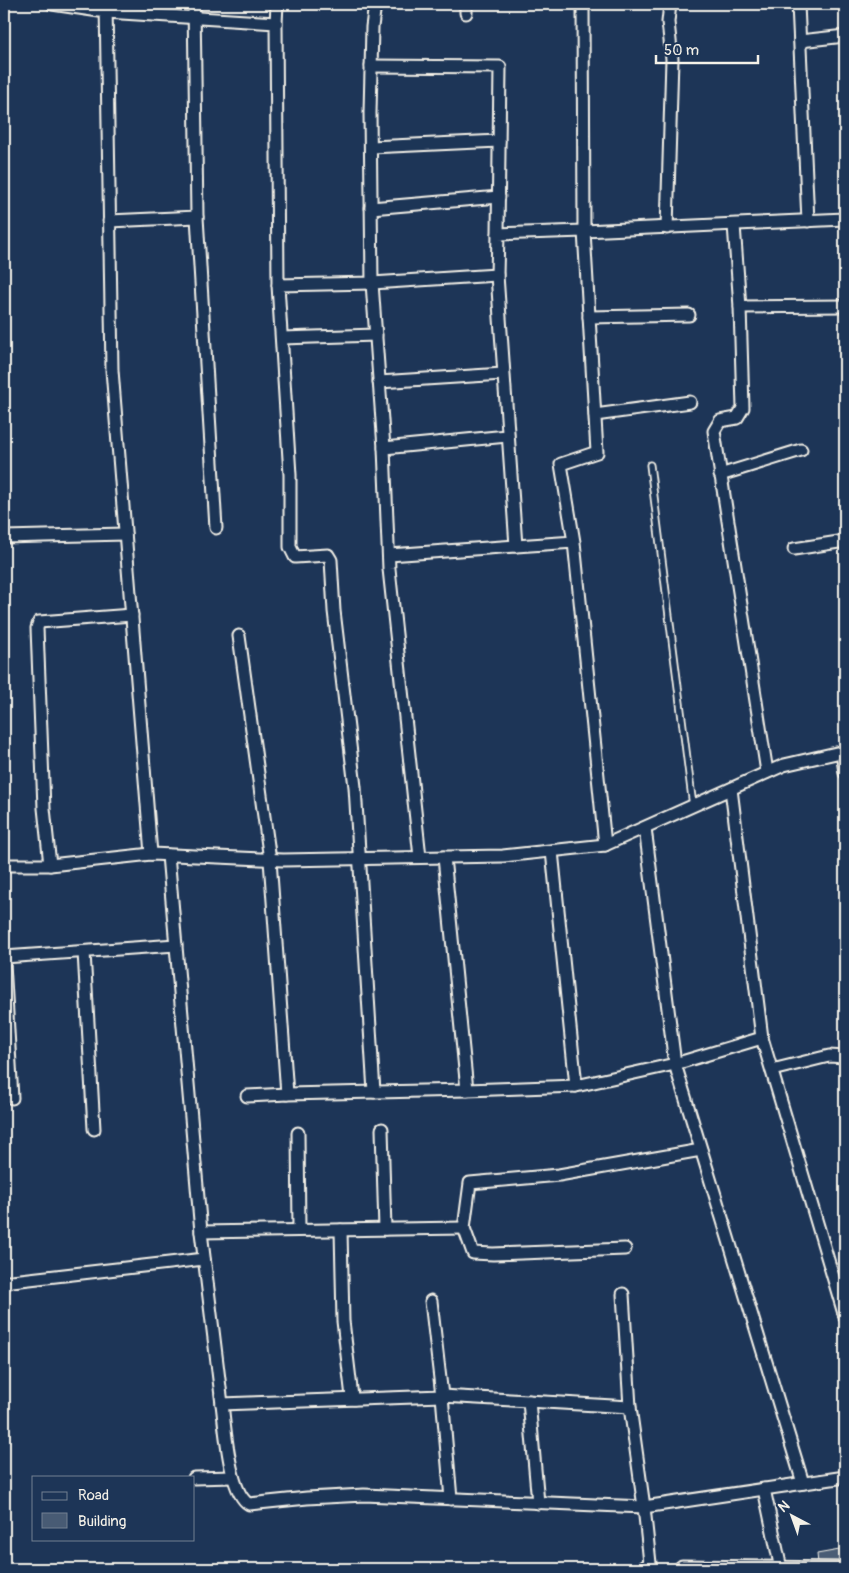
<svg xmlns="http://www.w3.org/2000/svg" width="849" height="1573" viewBox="0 0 849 1573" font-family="Pangolin,sans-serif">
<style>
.building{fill:#485b74;stroke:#f4f1e8}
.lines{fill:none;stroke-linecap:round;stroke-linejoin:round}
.service-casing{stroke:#f4f1e8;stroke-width:9}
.minor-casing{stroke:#f4f1e8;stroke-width:15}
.service{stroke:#1d3557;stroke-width:5.5}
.minor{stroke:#1d3557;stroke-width:11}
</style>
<rect width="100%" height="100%" fill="#1d3557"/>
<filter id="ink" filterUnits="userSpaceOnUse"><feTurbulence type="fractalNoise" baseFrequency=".02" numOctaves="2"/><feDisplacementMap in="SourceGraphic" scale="10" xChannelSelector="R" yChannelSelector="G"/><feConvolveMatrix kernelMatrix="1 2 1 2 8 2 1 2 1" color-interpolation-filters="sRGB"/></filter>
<g filter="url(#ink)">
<polygon class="building" points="845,1549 845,1563 818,1563 817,1554"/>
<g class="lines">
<defs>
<polyline id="service" points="650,465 693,806"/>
<g id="minor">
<polyline points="52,4 106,12 276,23 278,285"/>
<polyline points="106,4 112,370 151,854"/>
<polyline points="375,4 372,27 370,113 372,283 384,448 389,569 420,857"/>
<polyline points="583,4 584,231 845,219"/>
<polyline points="798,4 808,221"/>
<polyline points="466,13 466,4"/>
<polyline points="276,23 277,4"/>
<polyline points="800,41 845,36"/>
<polyline points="371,66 500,67 498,234"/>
<polyline points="371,147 499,141"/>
<polyline points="371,208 499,197"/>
<polyline points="197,217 216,528"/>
<polyline points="109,221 197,217 194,4"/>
<polyline points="734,225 740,307 743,408 737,418 720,421 714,431 767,772"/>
<polyline points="667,228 672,59 668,22 670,4"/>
<polyline points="740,307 845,306"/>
<polyline points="589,317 689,315"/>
<polyline points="282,338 376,335"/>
<polyline points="379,382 503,374"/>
<polyline points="595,415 690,402"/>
<polyline points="384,448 507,436"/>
<polyline points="720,475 801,450"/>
<polyline points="4,537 125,534"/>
<polyline points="574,542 516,546 497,275 498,234 584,231 597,452 561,464 574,542 605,845"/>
<polyline points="794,549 845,541"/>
<polyline points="389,555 516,546"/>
<polyline points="239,636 270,860 287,1094 467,1090 444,857"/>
<polyline points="842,752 845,773"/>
<polyline points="731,789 762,1038 845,1317"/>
<polyline points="168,855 201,1232 464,1228"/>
<polyline points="4,865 50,865 151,854 283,860 503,856 605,845 784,765 845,751"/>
<polyline points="50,865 44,808 37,628 39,622 132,615"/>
<polyline points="84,952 94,1129"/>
<polyline points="4,957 176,945"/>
<polyline points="4,963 12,1098"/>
<polyline points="762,1038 675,1064 803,1483"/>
<polyline points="772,1070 829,1056 845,1057"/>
<polyline points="576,1086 675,1064 645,828"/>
<polyline points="467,1090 576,1086 552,851"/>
<polyline points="374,1092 355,787 334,611 331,560 328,555 295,557 290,547 290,475 278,285 372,283 497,275"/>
<polyline points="247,1096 287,1094"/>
<polyline points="382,1129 385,1229"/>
<polyline points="298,1133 299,1230"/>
<polyline points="341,1230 343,1321 352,1397 354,1399"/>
<polyline points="201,1232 222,1404 442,1396 431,1301"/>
<polyline points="625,1249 493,1254 473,1253 464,1228 470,1183 559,1175 701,1150"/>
<polyline points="4,1284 12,1281 204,1259"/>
<polyline points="529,1401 538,1503"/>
<path d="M 222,1404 C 225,1426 229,1493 249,1504 L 307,1498 L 364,1495 L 644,1507 L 630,1407 L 623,1294"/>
<polyline points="194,1478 233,1477"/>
<polyline points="764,1489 781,1569"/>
<polyline points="451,1499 442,1396 630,1407"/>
<polyline points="642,1569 650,1563 644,1507 845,1477"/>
<polyline points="679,1569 682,1566 845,1568"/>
</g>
</defs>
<use href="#service" class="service-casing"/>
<use href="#minor" class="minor-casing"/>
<use href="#service" class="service"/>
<use href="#minor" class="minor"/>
</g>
</g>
<rect width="849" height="1573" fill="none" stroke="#1d3557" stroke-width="20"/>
<rect x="10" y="10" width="829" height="1553" fill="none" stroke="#f4f1e8" stroke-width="2" filter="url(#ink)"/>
<rect x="32" y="1476" width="162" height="65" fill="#1d3557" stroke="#738091"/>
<rect x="42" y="1492" width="25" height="8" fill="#1d3557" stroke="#738091"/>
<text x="78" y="1500" font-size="15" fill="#f4f1e8">Road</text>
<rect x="42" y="1513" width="25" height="15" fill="#485b74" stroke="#738091"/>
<text x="78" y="1526" font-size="15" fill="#f4f1e8">Building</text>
<g transform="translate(792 1516) rotate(319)" stroke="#1d3557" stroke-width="4" paint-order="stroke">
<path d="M0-4L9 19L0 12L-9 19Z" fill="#f4f1e8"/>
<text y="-8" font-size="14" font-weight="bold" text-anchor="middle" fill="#f4f1e8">N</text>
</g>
<path d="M656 55v8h102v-8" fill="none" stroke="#f4f1e8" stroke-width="2.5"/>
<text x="664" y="55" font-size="15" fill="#f4f1e8" stroke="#1d3557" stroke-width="4" paint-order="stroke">50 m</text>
</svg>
